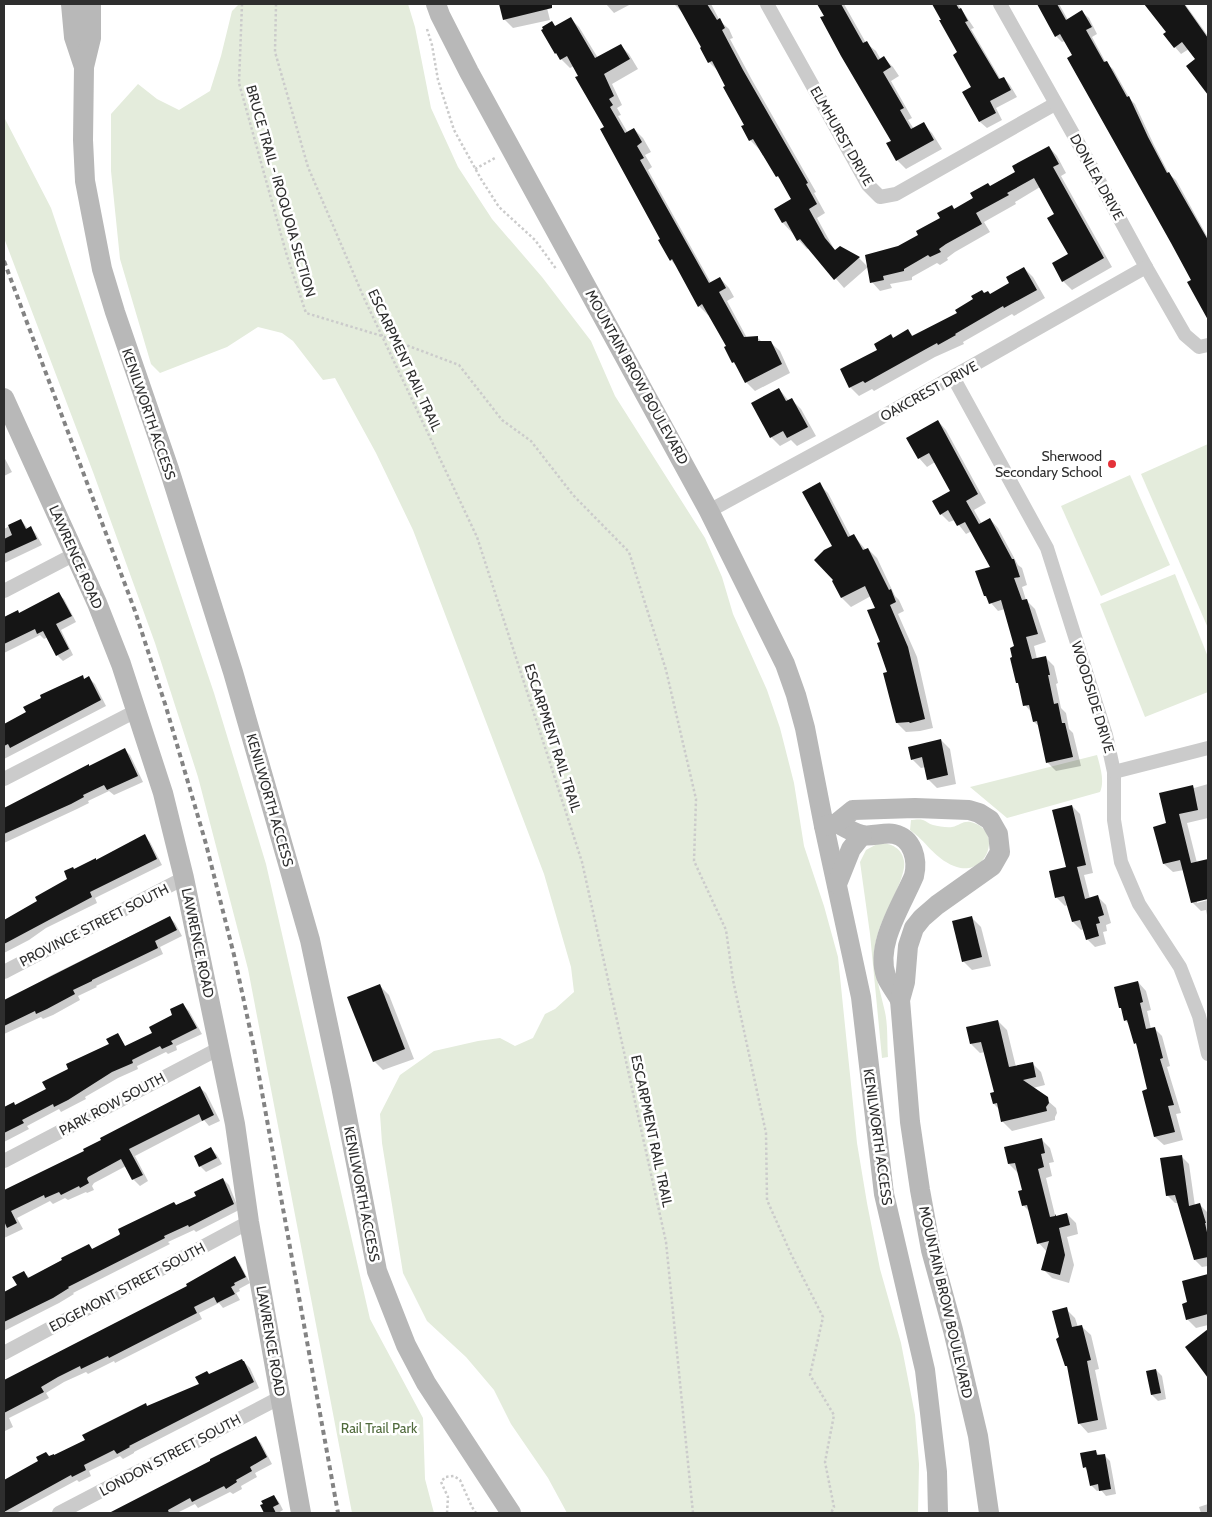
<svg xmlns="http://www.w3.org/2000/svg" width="1212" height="1517" viewBox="0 0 1212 1517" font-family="Cabin,sans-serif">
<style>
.green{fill:#e4ecdc}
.shadow{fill:#0003}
.building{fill:#151515}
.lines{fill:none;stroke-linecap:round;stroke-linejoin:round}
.path{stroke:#cbcbcb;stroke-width:2.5;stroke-dasharray:2.5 2.5;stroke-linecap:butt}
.street{stroke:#cbcbcb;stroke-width:14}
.secondary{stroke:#b8b8b8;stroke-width:20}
.rail{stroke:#838383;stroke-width:4;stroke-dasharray:5 4;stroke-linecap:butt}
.poi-dot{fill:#e43239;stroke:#fff;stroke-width:2}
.labels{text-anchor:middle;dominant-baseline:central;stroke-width:5;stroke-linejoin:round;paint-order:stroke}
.street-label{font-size:14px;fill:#2e2e2e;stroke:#fff}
.poi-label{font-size:14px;fill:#2e2e2e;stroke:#fff;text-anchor:end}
.park-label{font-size:14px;fill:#506a3c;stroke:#fff}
</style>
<rect width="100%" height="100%" fill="#fff"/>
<g class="green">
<polygon points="239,4 408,4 415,27 431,108 458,167 492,219 542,277 591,341 615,396 705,538 722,577 733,614 767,690 780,728 794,783 804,846 824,906 838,957 857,1143 867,1203 880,1269 901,1343 915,1415 919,1464 918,1513 567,1513 548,1478 511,1424 494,1390 466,1357 427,1321 403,1273 382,1143 380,1114 400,1075 434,1051 478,1041 500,1038 515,1046 533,1038 545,1014 555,1009 574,992 571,967 544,874 413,530 376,453 335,378 323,380 293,341 282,333 258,327 227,347 160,373 151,364 120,259 111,171 111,114 138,84 157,99 179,110 210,91 221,56 232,11"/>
<polygon points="4,117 51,208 214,693 266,864 370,1319 423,1418 425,1479 434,1513 352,1513 248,969 198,777 155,643 93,472 4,238"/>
<polygon points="1208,444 1208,628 1141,474"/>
<polygon points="1130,475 1170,565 1101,596 1061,506"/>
<polygon points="1175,574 1208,657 1208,692 1145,717 1100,604"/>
<path d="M 1097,755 C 1100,766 1105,781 1100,792 L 1007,818 L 970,787 Z"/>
<path d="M 911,820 C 914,820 919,819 923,820 C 926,821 929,824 933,825 C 938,826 947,828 952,827 C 961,825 964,819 974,823 C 1004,834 985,879 954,866 C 934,858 926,841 910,830 Z"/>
<path d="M 879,843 C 891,843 902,848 904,861 C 907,877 883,915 878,933 C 869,960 879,984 885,1012 C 888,1026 887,1042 888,1057 L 882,1058 L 870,934 L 860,862 L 866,850 Z"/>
</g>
<g class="shadow">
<polygon points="501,4 546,4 550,20 513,28 504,19"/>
<polygon points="606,4 631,4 614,13"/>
<polygon points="674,4 711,4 720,21 729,29 733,38 730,39 752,80 816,192 814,193 825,213 817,218 834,249 836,251 840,247 859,258 868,267 844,288 809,248 807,249 783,223 776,209 793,200 783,182 777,176 759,149 750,140 746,125 718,71 709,62 703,48 683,13"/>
<polygon points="818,4 844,4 866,43 876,51 881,60 884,58 893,67 899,76 891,81 912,118 908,120 914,129 923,124 932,133 942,149 906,169 897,160 892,141"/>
<polygon points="933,4 958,4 974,28 971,29 1001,80 1004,78 1010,85 1017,97 996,108 1002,120 987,128 980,122 964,93 972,88 959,53"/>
<polygon points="1038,4 1059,4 1068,20 1082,12 1089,18 1097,34 1092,37 1106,63 1113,69 1130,99 1135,104 1154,145 1169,174 1176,180 1208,238 1208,316 1192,281 1065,41 1062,42 1056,36"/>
<polygon points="1151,4 1185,4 1208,36 1208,92 1203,85 1197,60 1189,49 1181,54 1175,47 1168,32 1148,6"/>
<polygon points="570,18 579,27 598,58 620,45 629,54 638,69 612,84 622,105 617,108 621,115 618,116 628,133 634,129 643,138 651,152 645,155 652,167 648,170 711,283 720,278 729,288 734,297 727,301 747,338 757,337 762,342 770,342 780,351 790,373 755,391 746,382 738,367 733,362 727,347 709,314 708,315 699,306 678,268 671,260 662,240 574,66 570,68 561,59 542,31 552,23 556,27"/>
<polygon points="1049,147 1057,156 1066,173 1061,176 1112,267 1072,290 1063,281 1069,255 1056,215 1040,187 1015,202 1016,204 984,222 990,232 955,252 947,258 948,260 940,265 937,263 912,277 912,280 890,284 892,288 880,291 872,282 898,247 920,236 942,218 952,206 955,210 990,187 1017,172"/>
<polygon points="1024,268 1033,277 1045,298 1014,316 1012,314 963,342 964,344 935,357 874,391 872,389 859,396 850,387 879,350 894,339 908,331 914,337 959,313 985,294 990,295 1011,283"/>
<polygon points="779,389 789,401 792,400 801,409 816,436 797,446 791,440 780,446 771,437"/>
<polygon points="938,421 946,430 986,503 974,510 982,524 990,519 998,528 1018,565 1022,568 1027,585 1022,587 1026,600 1035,609 1046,642 1034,646 1037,659 1045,657 1054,666 1058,683 1056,684 1061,708 1066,713 1069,729 1073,733 1081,766 1056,771 1048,763 1040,727 1034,722 1032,713 1025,705 1016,647 1005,609 998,611 985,596 991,567 972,531 966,534 955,520 949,522 941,514 952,492 935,462 927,467 919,458 908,438"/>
<polygon points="4,457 12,472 4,476"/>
<polygon points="819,484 828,493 851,537 854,536 866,550 868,549 877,558 895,596 899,600 904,611 898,614 917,657 933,728 920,731 906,732 897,723 876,609 871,596 851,607 842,598 833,581 834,546"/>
<polygon points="21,520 28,529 31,528 36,534 42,545 4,563 4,529"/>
<polygon points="58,594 64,599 76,622 61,630 73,655 63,661 57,655 48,637 44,639 40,635 4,653 4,619 18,612 20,614"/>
<polygon points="82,677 85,680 89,678 95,684 106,706 4,759 4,725 27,713"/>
<polygon points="941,740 950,749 956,784 937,788 928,779 926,767 921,768 912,759"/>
<polygon points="125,750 130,755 143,782 114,795 109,791 88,801 89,803 77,809 4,843 4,810 77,772"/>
<polygon points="1208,784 1208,818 1187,823 1197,863 1208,861 1208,898 1197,900 1197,903 1208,900 1208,920 1206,910 1201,911 1192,902 1184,870 1173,872 1164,864 1168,824 1192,787 1194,788"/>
<polygon points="1072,806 1080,814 1093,873 1084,875 1090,899 1098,897 1106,905 1111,923 1106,925 1107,931 1103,932 1106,944 1095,947 1087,939 1084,929 1081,930 1073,922 1068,905 1065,906 1057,898 1068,868"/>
<polygon points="144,836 150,842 162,865 95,898 97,903 46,928 29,940 4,953 4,920 39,902 69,879 75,870 97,861"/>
<polygon points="169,917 175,923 182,936 160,947 163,954 96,986 97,987 78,996 80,1000 53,1015 43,1019 41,1017 4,1034 4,1002 52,975"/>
<polygon points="972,918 981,927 991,966 972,970 963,961"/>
<polygon points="1138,982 1146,991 1151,1010 1147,1011 1151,1029 1154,1028 1162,1036 1170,1066 1167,1067 1181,1113 1176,1114 1183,1140 1164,1145 1155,1137 1144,1091 1149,1090 1138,1047 1135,1043 1130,1025 1126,1021 1123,1010 1120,1007"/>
<polygon points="380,986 389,995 414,1059 383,1070 374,1061"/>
<polygon points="183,1005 189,1011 202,1034 176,1046 177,1050 168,1054 166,1052 137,1066 138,1069 118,1078 85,1097 86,1099 61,1112 59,1109 27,1126 29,1129 4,1142 4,1108 13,1104 16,1106 47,1090 111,1045 118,1035 126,1047 153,1033 174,1015"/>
<polygon points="998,1021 1007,1030 1016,1067 1032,1063 1041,1072 1045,1085 1033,1088 1056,1108 1057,1113 1055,1117 1055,1120 1012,1131 1003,1122 1000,1110 994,1104 995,1093 985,1052 980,1053 971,1044"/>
<polygon points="199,1087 206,1093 220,1121 209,1126 204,1120 135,1156 148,1181 140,1186 133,1179 126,1166 94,1183 92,1186 94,1190 87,1193 86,1192 68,1200 65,1198 53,1204 50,1201 17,1218 23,1229 4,1238 4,1192 85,1152"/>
<polygon points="1041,1139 1050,1148 1054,1162 1049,1163 1052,1176 1046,1178 1055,1215 1057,1217 1067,1214 1076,1223 1078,1234 1067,1237 1074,1265 1069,1283 1052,1278 1043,1269 1047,1252 1039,1243 1031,1213 1023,1205 1023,1191 1019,1174 1009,1164"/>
<polygon points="211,1149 217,1155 222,1164 206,1172 200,1166"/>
<polygon points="1181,1156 1189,1164 1195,1206 1199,1204 1207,1212 1208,1216 1208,1266 1202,1267 1195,1260 1179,1203 1175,1203 1167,1195"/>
<polygon points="223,1179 229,1185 239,1210 196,1232 194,1230 168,1242 170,1244 73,1293 74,1294 59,1303 4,1331 4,1294 18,1286 24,1273 30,1278 89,1245 93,1250 197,1196"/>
<polygon points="235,1258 240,1264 250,1283 239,1289 240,1291 236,1293 240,1300 223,1308 219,1303 199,1313 202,1319 115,1363 114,1361 88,1374 86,1372 64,1382 46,1393 49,1398 9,1418 13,1427 5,1431 4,1430 4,1383 189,1287"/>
<polygon points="1207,1276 1208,1278 1208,1325 1196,1328 1187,1319 1189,1303"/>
<polygon points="1066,1309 1075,1318 1078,1327 1081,1326 1091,1335 1099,1369 1095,1370 1107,1429 1088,1433 1079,1423 1069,1368 1066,1366 1060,1338"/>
<polygon points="244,1362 250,1368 259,1388 134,1452 134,1453 123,1459 120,1456 89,1471 91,1476 79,1482 77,1480 16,1513 4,1513 4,1483 50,1457 55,1456 148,1407 201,1384 210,1375"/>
<polygon points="1156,1370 1162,1376 1166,1399 1158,1401 1152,1395 1147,1372"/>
<polygon points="255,1437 261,1443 272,1464 255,1473 257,1477 241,1486 242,1489 233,1494 230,1492 198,1508 195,1504 177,1513 115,1513"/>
<polygon points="1095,1451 1100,1456 1104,1455 1110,1461 1116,1494 1106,1496 1101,1490 1097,1491 1091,1485 1088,1471 1084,1467"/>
<polygon points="274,1496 279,1502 283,1510 278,1513 266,1513 262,1506"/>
<polygon points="1208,1504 1208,1513 1201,1513 1199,1507"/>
</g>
<g class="building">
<polygon points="499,4 552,4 552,8 503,20"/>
<polygon points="677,4 707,4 717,20 720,18 725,28 722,30 743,70 808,183 806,184 817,204 809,209 825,238 835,250 840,246 860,257 834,280 800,239 797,241 786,221 782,223 774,209 791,199 778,176 776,177 753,139 749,141 741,126 744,125 723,87 725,86 712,61 708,63 700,48 701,47"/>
<polygon points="817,4 841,4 863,43 867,41 878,60 884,56 891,67 883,72 904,108 900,110 911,129 924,122 934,140 896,161 886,143 891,141 841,56 820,17 824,16"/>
<polygon points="932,4 956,4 959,9 961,8 968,21 965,22 999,79 1004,77 1011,90 990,101 996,113 979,122 962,92 971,87 953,55 957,52 939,20 941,20"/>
<polygon points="1037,4 1057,4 1066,20 1082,10 1092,27 1086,30 1104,62 1107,61 1127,97 1129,96 1148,137 1167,173 1169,172 1208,240 1208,320 1187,282 1191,280 1171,243 1067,58 1072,55 1060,34 1055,37"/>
<polygon points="1144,4 1184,4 1208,38 1208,95 1186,66 1195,59 1182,42 1174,48 1163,34 1166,32"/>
<polygon points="571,17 595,58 621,44 630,59 604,74 614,96 609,99 613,105 610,107 625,133 634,128 642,142 637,146 644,158 640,160 709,283 720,277 726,288 719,292 744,337 758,336 758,341 771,341 782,364 745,383 734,362 732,363 724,347 726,346 702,304 698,307 672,259 670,261 658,240 660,239 600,129 604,127 575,77 578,76 567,56 560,60 556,53 555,54 541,30 543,29 542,27 552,21 555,26"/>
<polygon points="1049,146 1059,164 1053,167 1104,258 1062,282 1052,263 1068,254 1047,218 1054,214 1034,178 1007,193 1009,195 976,213 982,224 946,244 939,249 941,252 930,257 928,255 904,269 904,271 883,276 884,280 870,283 865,255 898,246 918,235 916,231 940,218 937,213 952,205 954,209 973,198 970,193 988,183 990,186 1015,172 1012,166"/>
<polygon points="1024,267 1037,290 1004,308 1003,306 955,334 956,335 938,345 937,343 926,349 865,383 863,381 849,388 840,369 877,350 874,344 891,334 893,338 908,329 912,336 957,313 955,310 973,299 971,296 982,290 984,293 988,291 990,294 1009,283 1006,277"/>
<polygon points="779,388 786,401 792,398 808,427 787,438 783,431 770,438 751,403"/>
<polygon points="938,420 978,494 966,501 979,524 990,518 1012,559 1014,559 1020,577 1014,578 1022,600 1027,599 1038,634 1026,637 1032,659 1046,656 1050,675 1048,675 1054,704 1058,703 1062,723 1065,723 1073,757 1046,763 1037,721 1033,722 1029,705 1023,706 1018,683 1016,683 1010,658 1012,657 1010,648 1014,646 1001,600 989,604 986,596 984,596 975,571 990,567 965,522 957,526 948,510 940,515 932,501 950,491 929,453 918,459 906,438"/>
<polygon points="820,482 848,537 854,534 863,550 868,548 889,590 891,589 896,602 890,605 908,647 925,719 910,723 909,722 896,723 883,673 887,672 877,643 880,642 867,610 875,608 865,586 841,598 832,581 833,580 814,560 824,550 832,546 802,492"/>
<polygon points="21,519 26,529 31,526 37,539 4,554 4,539 12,535 8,525"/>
<polygon points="59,592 72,616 56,624 69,649 56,656 43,631 37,634 35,629 4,644 4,617 18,610 19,613"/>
<polygon points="83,675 84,679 89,676 101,700 10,748 8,744 4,746 4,724 26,712 23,707 41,698 40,695"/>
<polygon points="941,739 948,775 927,780 922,757 911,760 908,747"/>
<polygon points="125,748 138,776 107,790 104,785 83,795 84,797 71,804 4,834 4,808 89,764 89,766"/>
<polygon points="1193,785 1198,810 1179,814 1191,863 1208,859 1208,899 1191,903 1180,860 1163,864 1153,827 1166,823 1159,793"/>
<polygon points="1072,805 1086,865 1077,867 1085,899 1098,895 1104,915 1098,917 1100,923 1096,924 1099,936 1086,940 1080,920 1072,922 1064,896 1055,898 1049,871 1066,867 1052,810"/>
<polygon points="145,834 157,859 90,892 92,897 4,944 4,920 37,901 35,897 67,879 64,871 73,867 74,869 96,858 96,860"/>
<polygon points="170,916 177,930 155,941 158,948 92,980 92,981 73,990 75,994 47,1009 36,1014 35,1011 4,1026 4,1000"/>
<polygon points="972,916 982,957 962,962 952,921"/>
<polygon points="1138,981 1143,1002 1140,1003 1146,1029 1155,1027 1163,1058 1160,1059 1174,1105 1168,1106 1175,1132 1154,1137 1142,1091 1147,1089 1136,1043 1134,1044 1127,1020 1124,1021 1121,1008 1119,1008 1114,987"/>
<polygon points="380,984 405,1049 373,1062 347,997"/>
<polygon points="183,1003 197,1028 171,1041 173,1044 162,1049 160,1046 132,1060 133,1063 112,1072 68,1100 54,1107 53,1104 22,1120 24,1123 4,1133 4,1107 14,1102 15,1105 46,1089 42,1082 68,1069 66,1064 109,1044 106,1039 118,1033 125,1046 152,1033 149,1027 172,1015 170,1009"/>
<polygon points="998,1020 1009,1067 1033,1062 1036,1077 1023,1080 1048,1097 1049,1103 1046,1107 1047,1111 1001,1122 997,1103 993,1104 990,1093 994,1092 981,1042 970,1044 966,1027"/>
<polygon points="200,1086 214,1115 202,1121 199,1114 129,1149 143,1175 132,1180 121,1159 88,1177 87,1179 89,1183 80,1188 79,1186 61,1195 59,1192 45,1198 44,1195 11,1211 17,1223 7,1228 4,1221 4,1190 84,1151 83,1149 101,1140 100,1138"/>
<polygon points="1042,1138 1045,1153 1041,1154 1044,1167 1038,1169 1050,1217 1055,1216 1056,1214 1056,1216 1067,1213 1070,1225 1059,1228 1065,1255 1060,1275 1041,1270 1049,1241 1037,1244 1027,1205 1022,1206 1018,1191 1022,1190 1015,1163 1008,1164 1004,1147"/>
<polygon points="211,1147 217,1158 199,1167 194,1156"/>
<polygon points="1182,1155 1189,1206 1200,1203 1206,1223 1205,1223 1208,1237 1208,1257 1194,1260 1175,1195 1166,1196 1160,1158"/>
<polygon points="223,1178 234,1204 189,1227 188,1225 164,1236 165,1238 68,1287 69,1288 53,1298 4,1322 4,1292 17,1285 12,1277 24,1271 28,1278 62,1260 61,1258 89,1244 92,1249 119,1235 120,1234 118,1229 174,1202 176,1205 196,1196 194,1192"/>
<polygon points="235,1256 246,1277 234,1283 235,1285 231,1287 235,1294 217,1303 214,1297 194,1307 197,1313 109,1358 108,1356 81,1369 80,1366 58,1377 41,1387 44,1392 4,1413 4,1380 187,1286 186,1284"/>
<polygon points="1208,1274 1208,1314 1186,1320 1182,1304 1187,1302 1182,1281"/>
<polygon points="1067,1307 1072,1327 1082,1325 1091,1360 1087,1361 1098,1420 1078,1424 1067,1366 1065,1366 1056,1339 1059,1337 1052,1311"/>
<polygon points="1208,1329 1208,1378 1185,1347"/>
<polygon points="242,1359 243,1361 244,1361 254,1382 129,1446 130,1447 117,1454 114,1450 84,1465 86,1470 72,1477 71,1475 4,1512 4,1480 38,1461 36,1457 46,1452 49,1456 54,1454 54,1455 85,1440 82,1435 146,1403 147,1406 199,1384 195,1377 207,1371 209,1374"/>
<polygon points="1156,1369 1161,1393 1151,1395 1146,1371"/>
<polygon points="256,1436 267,1457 250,1467 252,1471 236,1480 237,1482 226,1489 224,1486 192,1502 190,1498 188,1499 168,1510 169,1513 109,1513 210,1461 210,1459"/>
<polygon points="1096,1450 1097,1455 1105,1454 1111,1489 1099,1491 1098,1484 1090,1486 1086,1467 1083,1468 1080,1453"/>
<polygon points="274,1495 279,1504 273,1507 276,1513 264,1513 260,1505 263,1504 261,1501"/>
</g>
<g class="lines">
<g class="path">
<polyline points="242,4 239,83 287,256 306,313 382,336 459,365 502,420 531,441 573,495 629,552 666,670 696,799 694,861 726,930 733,980 766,1133 767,1200 791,1254 823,1317 810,1375 834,1415 825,1462 834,1507 831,1513"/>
<polyline points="276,4 275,52 308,167 364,298 477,537 582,862 666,1242 693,1513"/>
<polyline points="427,29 432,45 438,80 454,130 481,179 499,207 535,240 557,270"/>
<polyline points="475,169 495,158"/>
<polyline points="447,1513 448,1497 441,1482 445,1477 454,1476 460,1480 472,1507 476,1513"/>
</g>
<g class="street">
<polyline points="767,4 868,185 880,197 896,194 1055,104"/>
<polyline points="1000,4 1081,148 1146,267 1185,335 1199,347 1208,345"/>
<polyline points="953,377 1047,548 1106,735 1114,772 1114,820 1121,862 1139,904 1180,967 1199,1016 1208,1054"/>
<polyline points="709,511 873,422 1146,267"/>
<polyline points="4,591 75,554"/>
<polyline points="1114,772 1208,748"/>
<polyline points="4,779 136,711"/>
<polyline points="4,972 184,878"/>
<polyline points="4,1161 220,1048"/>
<polyline points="4,1353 249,1222"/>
<polyline points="59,1513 281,1397"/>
</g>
<g class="secondary">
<polyline points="71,4 74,37 84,67"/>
<polyline points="91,4 91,38 84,67 83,140 85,181 102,269 115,312 169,469 233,672 310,940 341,1086 377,1271 406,1345 426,1383 511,1513"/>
<polyline points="436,4 440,15 469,72 709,511 785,664 796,695 805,728 824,826 861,997 884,1194 925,1370 937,1472 938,1513"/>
<polyline points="4,398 97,603 121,664 163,793 184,878 235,1124 249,1222 301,1513"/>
<path d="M 837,823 C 844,827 854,833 862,835 C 872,837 884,832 894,834 C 913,838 918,860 914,876 C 902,905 875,944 886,976 C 889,984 896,992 900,1000"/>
<polyline points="824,826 837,823 853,810 915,808 969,810 979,813 990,820 998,834 1000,852 992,866 937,905 922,918 914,928 908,946 905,982 900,1000 910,1122 920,1190 931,1250 953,1330 978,1436 989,1513"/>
<polyline points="837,884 851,849 862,835"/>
</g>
<polyline class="rail" points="4,261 135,611 166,707 206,844 234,955 254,1048 338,1513"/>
</g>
<circle class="poi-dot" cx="1112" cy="464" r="5"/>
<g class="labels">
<g class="street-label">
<text transform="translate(842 136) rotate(60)">ELMHURST DRIVE</text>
<text transform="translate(1097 177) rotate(61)">DONLEA DRIVE</text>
<text transform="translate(281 191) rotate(74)">BRUCE TRAIL - IROQUOIA SECTION</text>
<text transform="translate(405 360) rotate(65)">ESCARPMENT RAIL TRAIL</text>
<text transform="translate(637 377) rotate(61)">MOUNTAIN BROW BOULEVARD</text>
<text transform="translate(929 391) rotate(-29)">OAKCREST DRIVE</text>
<text transform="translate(149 414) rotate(71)">KENILWORTH ACCESS</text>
<text transform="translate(76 557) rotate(66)">LAWRENCE ROAD</text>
<text transform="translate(1093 697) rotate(73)">WOODSIDE DRIVE</text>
<text transform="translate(553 738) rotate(72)">ESCARPMENT RAIL TRAIL</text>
<text transform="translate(270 800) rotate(74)">KENILWORTH ACCESS</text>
<text transform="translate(94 925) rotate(-27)">PROVINCE STREET SOUTH</text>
<text transform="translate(198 943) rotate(78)">LAWRENCE ROAD</text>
<text transform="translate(112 1104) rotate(-28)">PARK ROW SOUTH</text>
<text transform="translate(652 1131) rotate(78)">ESCARPMENT RAIL TRAIL</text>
<text transform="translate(878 1137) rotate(82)">KENILWORTH ACCESS</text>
<text transform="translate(362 1194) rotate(79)">KENILWORTH ACCESS</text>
<text transform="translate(127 1287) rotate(-28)">EDGEMONT STREET SOUTH</text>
<text transform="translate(946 1302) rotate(77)">MOUNTAIN BROW BOULEVARD</text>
<text transform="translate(271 1341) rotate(80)">LAWRENCE ROAD</text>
<text transform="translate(170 1455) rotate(-28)">LONDON STREET SOUTH</text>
</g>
<g class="poi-label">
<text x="1102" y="456">Sherwood<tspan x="1102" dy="16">Secondary School</tspan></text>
</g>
<g class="park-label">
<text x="379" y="1428">Rail Trail Park</text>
</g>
</g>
<rect width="1212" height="1517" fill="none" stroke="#2e2e2e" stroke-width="10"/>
</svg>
